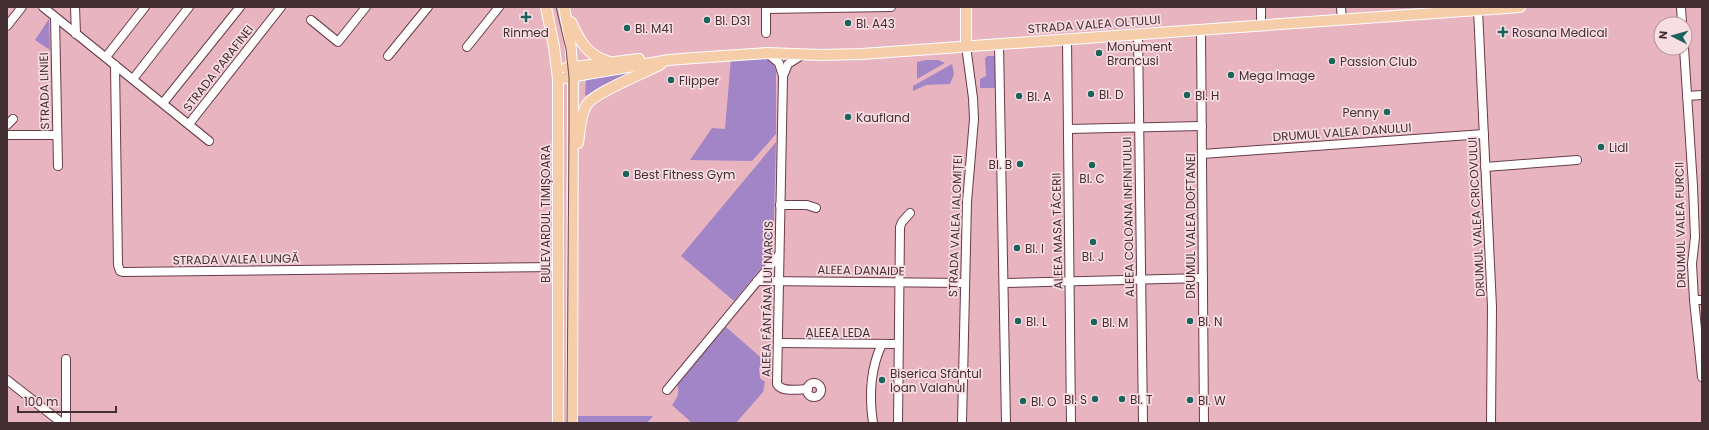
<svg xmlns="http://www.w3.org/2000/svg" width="1709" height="430" viewBox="0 0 1709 430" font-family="Poppins,sans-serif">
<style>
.green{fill:#a185c7}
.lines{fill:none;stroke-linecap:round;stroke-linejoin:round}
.minor-casing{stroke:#683d48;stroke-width:10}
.major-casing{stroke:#fff;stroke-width:12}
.minor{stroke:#fff;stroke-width:8}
.major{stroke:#f5cda9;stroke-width:10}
.tram{stroke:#684c53;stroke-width:1}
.poi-dot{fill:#1a645b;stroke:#f8dde3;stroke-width:1.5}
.labels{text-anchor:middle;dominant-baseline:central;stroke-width:3.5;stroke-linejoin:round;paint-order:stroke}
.poi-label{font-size:12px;fill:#432e33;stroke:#f8dde3;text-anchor:start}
.street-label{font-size:12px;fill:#432e33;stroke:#f8dde3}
</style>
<rect width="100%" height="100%" fill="#e8b4c0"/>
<g class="green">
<polygon points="49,19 50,50 35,40"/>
<polygon points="987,56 995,56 996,88 980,88 980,79 986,76 985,59"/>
<polygon points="765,57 772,61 776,71 776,134 752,161 690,160 712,128 725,129 731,58"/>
<polygon points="926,60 938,60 945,63 917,79 917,62"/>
<polygon points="952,64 954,74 950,84 926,85 913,91 913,86"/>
<polygon points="635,70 636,72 585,96 586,79"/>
<polygon points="776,142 773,254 734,301 681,256"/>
<path d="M 726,327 L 765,361 L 759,368 L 760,378 L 765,382 L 763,392 L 736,423 L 692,423 L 672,405 C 678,398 680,392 677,383 Z"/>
<polygon points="575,416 653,416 647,423 576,423"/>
</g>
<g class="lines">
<defs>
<g id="minor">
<polyline points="43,7 209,141"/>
<polyline points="75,7 76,34"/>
<polyline points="766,7 766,33"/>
<polyline points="1341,7 1342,20"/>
<polyline points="1681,7 1682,24"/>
<polyline points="766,9 891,7"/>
<polyline points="1478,10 1492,307 1491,423"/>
<polyline points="55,17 58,166"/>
<polyline points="311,20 338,42 366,7"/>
<polyline points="1261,25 1261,7"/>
<polyline points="7,26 22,7"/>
<polyline points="1201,30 1204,423"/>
<polyline points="1138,34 1143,423"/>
<polyline points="1067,39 1071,423"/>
<polyline points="999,44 1006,423"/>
<polyline points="467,47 499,7"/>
<polyline points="1684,48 1693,186 1695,237 1692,264 1694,300 1702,377"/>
<path d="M 767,53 L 779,63 L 783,76 L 777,384 C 782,393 799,389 808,389"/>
<polyline points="388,56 428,7"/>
<polyline points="106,57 145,7"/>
<polyline points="115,65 118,265 120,271 123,272 558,267"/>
<polyline points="783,76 788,64 802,55"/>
<polyline points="133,79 189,7"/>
<polyline points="1687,96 1702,95"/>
<polyline points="163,103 240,7"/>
<polyline points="189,124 281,7"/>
<polyline points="7,125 13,119"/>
<polyline points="1068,129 1202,126"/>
<polyline points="7,135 57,135"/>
<polyline points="1202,154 1484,134"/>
<polyline points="1485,167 1577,160"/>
<polyline points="780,205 807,205 816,208"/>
<polyline points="757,281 965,283"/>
<polyline points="1004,283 1203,278"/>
<polyline points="1694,300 1702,300"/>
<polyline points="778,343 898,344"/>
<polyline points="66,359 66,423"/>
<polyline points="7,380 62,423"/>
<circle cx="814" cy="390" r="7"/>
<polyline points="667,390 779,255"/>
<path d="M 873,423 C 869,396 870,369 882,344"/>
<polyline points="898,423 900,227 902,222 910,213"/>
<polyline points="962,423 967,202 974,119 973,98 966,46"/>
</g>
<g id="major">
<polyline points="546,7 554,47 558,79 558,423"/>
<polyline points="564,7 570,40 573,76 572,423"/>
<path d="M 571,22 C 579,40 587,55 607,61"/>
<polyline points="966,46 966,7"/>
<polyline points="566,68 639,59"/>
<polyline points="558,79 669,60 694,58 767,53 821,55 862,54 1520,7"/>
<path d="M 578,143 C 580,131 580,117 586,106 C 592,93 645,73 661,64"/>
</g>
</defs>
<use href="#minor" class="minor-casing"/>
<use href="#major" class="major-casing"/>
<use href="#minor" class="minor"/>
<use href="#major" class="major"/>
<polyline class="tram" points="556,7 566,49 569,77 569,130 567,423"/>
</g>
<g class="poi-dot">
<path d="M524 11h4v4h4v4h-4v4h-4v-4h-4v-4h4z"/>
<circle cx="707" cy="20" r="4"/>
<circle cx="848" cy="23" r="4"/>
<circle cx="627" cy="28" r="4"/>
<path d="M1501 26h4v4h4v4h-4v4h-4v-4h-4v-4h4z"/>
<circle cx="1099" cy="53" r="4"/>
<circle cx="1332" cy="61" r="4"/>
<circle cx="1231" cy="75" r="4"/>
<circle cx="671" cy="80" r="4"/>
<circle cx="1091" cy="94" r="4"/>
<circle cx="1187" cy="95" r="4"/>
<circle cx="1019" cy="96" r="4"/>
<circle cx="1387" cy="112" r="4"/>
<circle cx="848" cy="117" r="4"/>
<circle cx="1601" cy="147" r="4"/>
<circle cx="1020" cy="164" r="4"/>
<circle cx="1092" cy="165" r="4"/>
<circle cx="626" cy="174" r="4"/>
<circle cx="1093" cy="242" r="4"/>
<circle cx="1017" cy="248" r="4"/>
<circle cx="1018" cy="321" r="4"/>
<circle cx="1190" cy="321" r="4"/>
<circle cx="1094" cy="322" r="4"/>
<circle cx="882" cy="380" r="4"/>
<circle cx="1095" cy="399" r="4"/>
<circle cx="1122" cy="399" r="4"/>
<circle cx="1190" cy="400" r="4"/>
<circle cx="1023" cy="401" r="4"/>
</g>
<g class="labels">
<g class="poi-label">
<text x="715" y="20">Bl. D31</text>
<text x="856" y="23">Bl. A43</text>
<text x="635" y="28">Bl. M41</text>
<text x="526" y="32" text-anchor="middle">Rinmed</text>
<text x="1512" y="32">Rosana Medical</text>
<text x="1107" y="46">Monument<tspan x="1107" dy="14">Brancusi</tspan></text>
<text x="1340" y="61">Passion Club</text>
<text x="1239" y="75">Mega Image</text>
<text x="679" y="80">Flipper</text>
<text x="1099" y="94">Bl. D</text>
<text x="1195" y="95">Bl. H</text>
<text x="1027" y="96">Bl. A</text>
<text x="1379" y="112" text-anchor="end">Penny</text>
<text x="856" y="117">Kaufland</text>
<text x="1609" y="147">Lidl</text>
<text x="1012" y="164" text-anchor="end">Bl. B</text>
<text x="634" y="174">Best Fitness Gym</text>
<text x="1092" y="178" text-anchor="middle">Bl. C</text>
<text x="1025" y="248">Bl. I</text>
<text x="1093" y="256" text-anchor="middle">Bl. J</text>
<text x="1026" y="321">Bl. L</text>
<text x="1198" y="321">Bl. N</text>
<text x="1102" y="322">Bl. M</text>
<text x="890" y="373">Biserica Sfântul<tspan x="890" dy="14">Ioan Valahul</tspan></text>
<text x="1087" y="399" text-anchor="end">Bl. S</text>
<text x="1130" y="399">Bl. T</text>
<text x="1198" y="400">Bl. W</text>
<text x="1031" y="401">Bl. O</text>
</g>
<g class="street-label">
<text transform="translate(1094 24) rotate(-4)">STRADA VALEA OLTULUI</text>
<text transform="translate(218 68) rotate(-52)">STRADA PARAFINEI</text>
<text transform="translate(44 91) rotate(-91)">STRADA LINIEI</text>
<text transform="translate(1342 132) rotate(-4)">DRUMUL VALEA DANULUI</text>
<text transform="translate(545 214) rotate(-90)">BULEVARDUL TIMIȘOARA</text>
<text transform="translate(1128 217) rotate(-91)">ALEEA COLOANA INFINITULUI</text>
<text transform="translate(1476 217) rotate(-93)">DRUMUL VALEA CRICOVULUI</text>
<text transform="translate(1680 225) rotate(-91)">DRUMUL VALEA FURCII</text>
<text transform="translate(955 226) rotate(-88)">STRADA VALEA IALOMIȚEI</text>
<text transform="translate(1190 226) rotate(-90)">DRUMUL VALEA DOFTANEI</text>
<text transform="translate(1057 231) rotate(-91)">ALEEA MASA TĂCERII</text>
<text transform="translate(236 259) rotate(-1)">STRADA VALEA LUNGĂ</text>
<text transform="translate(861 270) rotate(1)">ALEEA DANAIDE</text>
<text transform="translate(767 299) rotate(-89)">ALEEA FÂNTÂNA LUI NARCIS</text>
<text x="838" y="332">ALEEA LEDA</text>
</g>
</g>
<rect width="1709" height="430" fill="none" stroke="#432e33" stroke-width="16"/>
<g transform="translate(1673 36) rotate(276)"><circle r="19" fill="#f8dde3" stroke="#b0979d"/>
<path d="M0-3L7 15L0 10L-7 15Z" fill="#1a645b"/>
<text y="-6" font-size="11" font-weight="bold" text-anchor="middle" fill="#432e33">N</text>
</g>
<path d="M18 406v6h98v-6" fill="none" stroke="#432e33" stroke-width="2"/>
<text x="24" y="406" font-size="12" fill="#432e33" stroke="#f8dde3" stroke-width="3" paint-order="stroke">100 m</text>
</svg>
